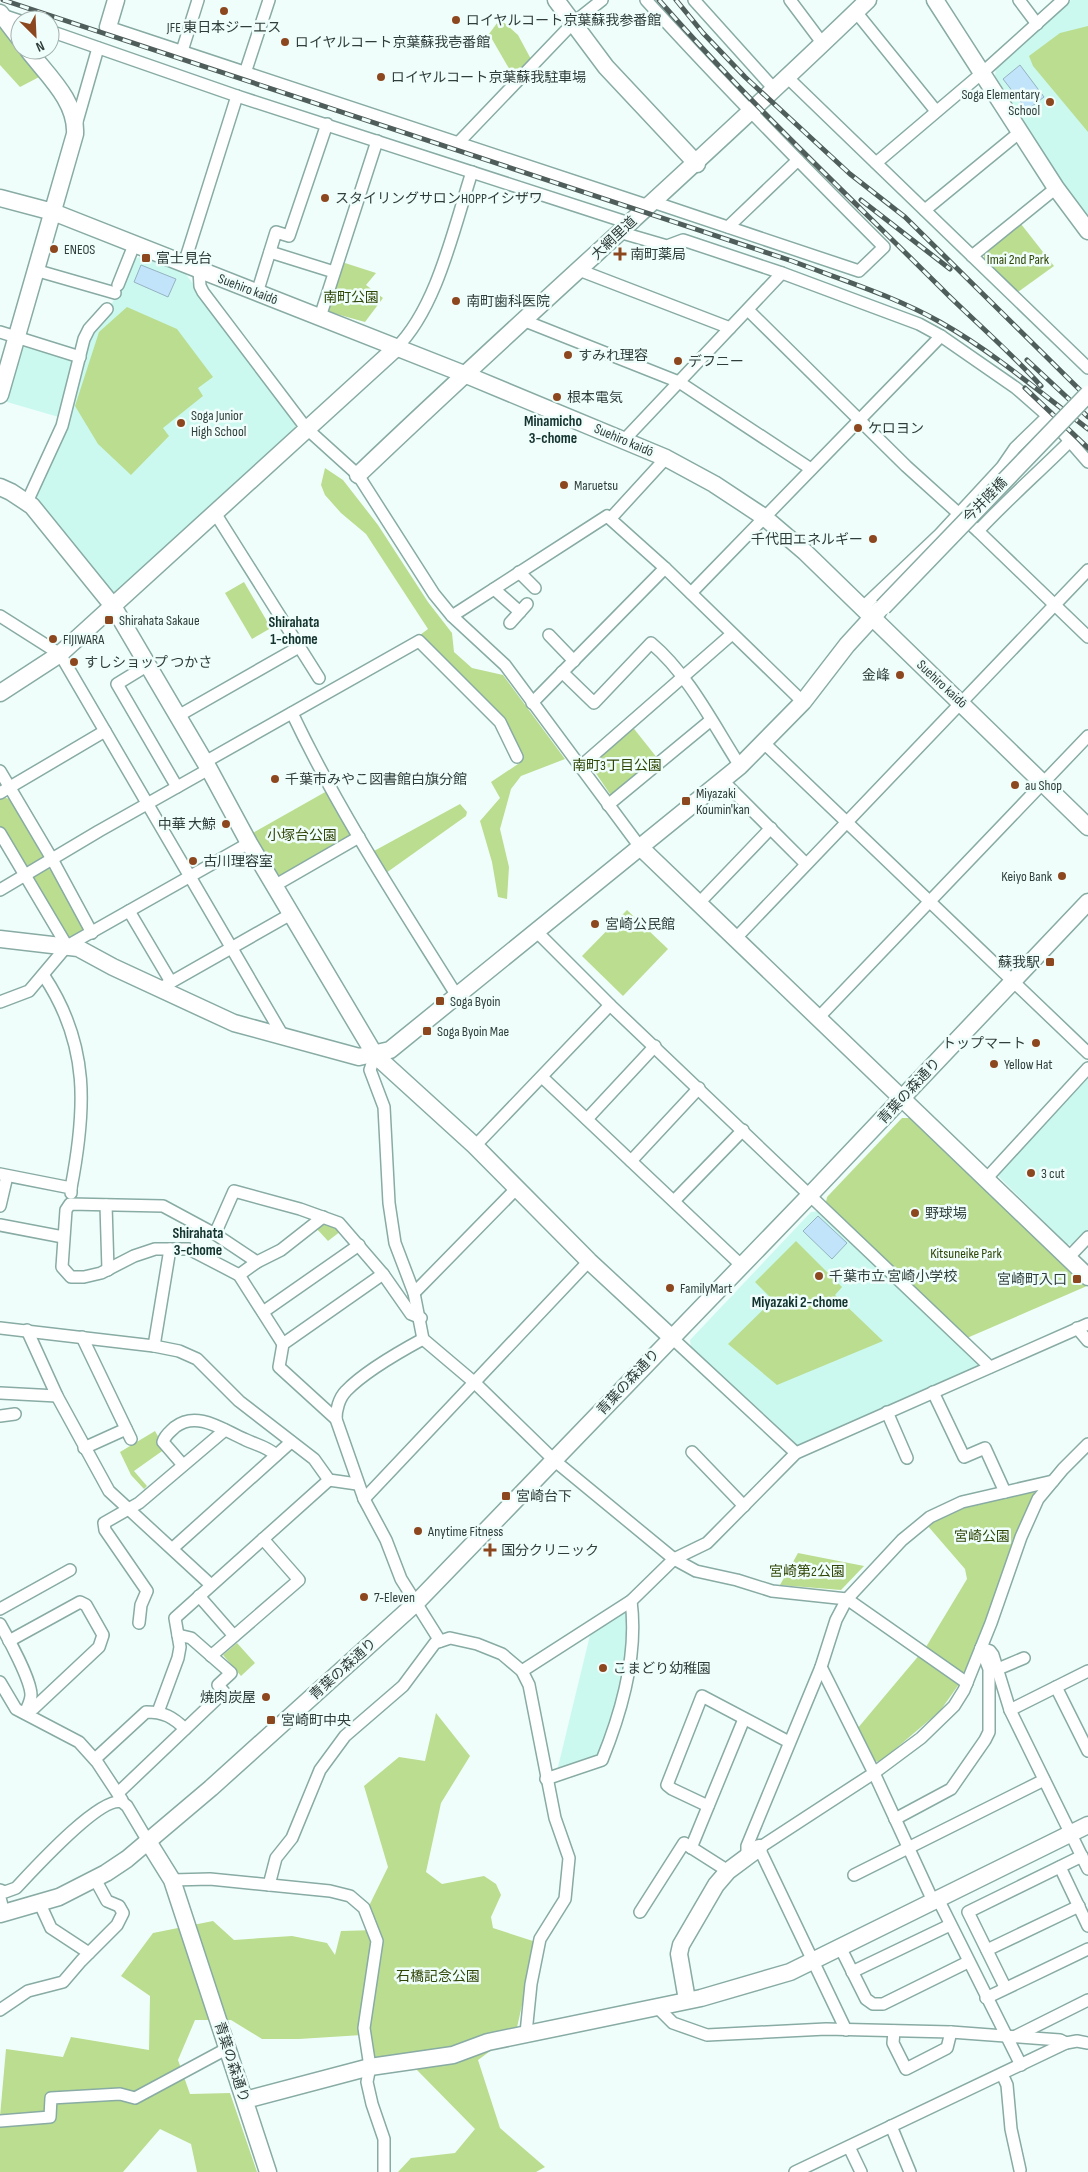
<svg xmlns="http://www.w3.org/2000/svg" width="1088" height="2172" viewBox="0 0 1088 2172" font-family="'Sofia Sans Condensed','Noto Sans JP',sans-serif">
<style>
.built{fill:#cbf9f0}
.green{fill:#bbdd90}
.water{fill:#c1e4fa;stroke:#96b2c1}
.lines{fill:none;stroke-linecap:round;stroke-linejoin:round}
.street-casing{stroke:#88aba4;stroke-width:14}
.secondary-casing{stroke:#88aba4;stroke-width:19}
.street{stroke:#fff;stroke-width:11}
.secondary{stroke:#fff;stroke-width:16}
.rail-casing{stroke:#505e5b;stroke-width:5}
.rail{stroke:#f0fefb;stroke-width:3;stroke-dasharray:9;stroke-linecap:butt}
.secondary-bridge-casing{stroke:#88aba4;stroke-width:19;stroke-linecap:butt}
.secondary-bridge{stroke:#fff;stroke-width:16}
.poi-dot{fill:#8d471f;stroke:#f0fefb;stroke-width:2}
.labels{text-anchor:middle;dominant-baseline:central;stroke-width:5;stroke-linejoin:round;paint-order:stroke}
.poi-label{font-size:14px;fill:#303e3b;stroke:#f0fefb;text-anchor:start}
.street-label{font-size:14px;fill:#303e3b;stroke:#f0fefb}
.park-label{font-size:14px;fill:#304607;stroke:#f0fefb}
.neighbourhood-label{font-size:15px;font-weight:bold;fill:#13332e;stroke:#f0fefb}
</style>
<rect width="100%" height="100%" fill="#f0fefb"/>
<g class="built">
<polygon points="1071,0 1088,0 1088,216 1058,176 995,76 996,68"/>
<polygon points="140,257 185,273 295,420 295,431 116,595 110,593 84,561 84,557 33,497 86,340 109,310 132,260"/>
<polygon points="30,345 72,358 75,363 62,418 7,402 22,348"/>
<polygon points="1088,1078 1088,1230 1073,1245 1066,1244 999,1177 998,1172"/>
<polygon points="820,1211 978,1362 977,1368 800,1447 793,1447 691,1348 690,1340 811,1212"/>
<polygon points="625,1610 631,1613 631,1634 618,1703 600,1755 557,1771 591,1631"/>
</g>
<g class="green">
<polygon points="500,19 518,35 532,61 515,79 489,34"/>
<polygon points="0,25 41,76 20,87 0,65"/>
<polygon points="1088,26 1088,132 1033,66 1029,56 1060,33"/>
<polygon points="1021,224 1054,266 1018,292 984,259 984,254"/>
<polygon points="345,263 376,273 366,285 383,298 365,322 329,312 327,307 342,265"/>
<polygon points="127,307 177,329 213,377 198,388 203,396 163,428 169,436 131,475 98,444 75,406 99,332"/>
<polygon points="325,468 343,480 378,525 428,602 452,633 454,652 472,668 503,675 565,759 521,776 511,789 500,829 509,867 507,899 498,897 492,862 480,821 500,798 491,782 521,762 523,756 511,730 502,719 420,635 428,629 366,534 341,513 325,495 321,485"/>
<polygon points="244,582 271,628 252,639 225,593"/>
<polygon points="631,725 658,759 614,794 610,794 591,766 589,760"/>
<polygon points="327,791 353,836 281,877 276,876 251,834"/>
<polygon points="2,797 10,799 43,857 43,863 25,868 0,826 0,798"/>
<polygon points="460,804 467,812 466,816 386,873 374,851"/>
<polygon points="45,868 52,870 87,931 72,939 65,939 32,881 35,874"/>
<polygon points="627,910 668,949 623,996 582,956"/>
<polygon points="902,1118 910,1118 1087,1286 967,1338 826,1202 827,1197"/>
<polygon points="327,1222 341,1231 328,1241 316,1228"/>
<polygon points="796,1241 842,1287 835,1295 883,1341 777,1385 728,1344 773,1300 755,1282"/>
<polygon points="155,1431 165,1449 134,1471 147,1486 144,1489 131,1475 120,1452"/>
<polygon points="1032,1489 1036,1496 967,1673 940,1711 880,1762 872,1761 857,1729 926,1647 967,1579 965,1569 927,1525 965,1503"/>
<polygon points="798,1553 864,1566 841,1590 780,1585"/>
<polygon points="237,1643 255,1663 241,1676 223,1655"/>
<polygon points="436,1713 470,1756 441,1803 426,1872 442,1884 484,1876 496,1884 501,1895 491,1917 493,1928 536,1942 516,2032 478,2060 500,2128 545,2167 536,2172 398,2172 411,2158 455,2153 475,2129 416,2069 374,2058 362,2035 299,2039 262,2039 231,2020 195,2020 178,2060 190,2094 230,2093 257,2172 197,2172 191,2144 160,2129 123,2172 0,2172 0,2116 6,2049 63,2057 71,2037 149,2050 150,1996 121,1976 153,1933 213,1921 234,1940 292,1936 327,1943 335,1955 341,1931 376,1930 368,1908 388,1867 364,1786 399,1757 425,1761"/>
</g>
<g class="water">
<polygon points="1020,65 1044,97 1027,110 1003,79"/>
<polygon points="141,265 176,279 168,297 134,282"/>
<polygon points="818,1216 847,1243 832,1259 803,1231"/>
</g>
<g class="lines">
<defs>
<g id="street">
<path d="M 646,0 C 723,85 803,166 884,247 L 859,271 L 653,202"/>
<polyline points="694,0 775,90"/>
<polyline points="790,0 823,44"/>
<polyline points="1019,0 1037,24"/>
<polyline points="856,12 936,111"/>
<polyline points="2,15 20,21"/>
<polyline points="108,27 649,206"/>
<polyline points="50,31 237,96 629,223"/>
<polyline points="182,51 198,0"/>
<polyline points="245,73 269,0"/>
<polyline points="788,78 1088,368"/>
<polyline points="76,125 98,48"/>
<polyline points="458,143 573,23 602,0"/>
<polyline points="876,163 982,73 1063,0"/>
<polyline points="925,210 1020,132"/>
<polyline points="728,227 798,160"/>
<polyline points="619,232 667,246 683,240 782,273 919,324 941,336 1016,388 1048,416 1088,462"/>
<polyline points="270,252 334,272"/>
<polyline points="972,256 1056,188"/>
<polyline points="184,264 237,96"/>
<polyline points="35,270 115,293"/>
<polyline points="199,270 200,286 203,292 306,428 358,475 434,594 452,616 505,665 640,847"/>
<polyline points="579,270 730,328"/>
<polyline points="118,285 134,245"/>
<polyline points="257,293 276,232 289,236 327,124"/>
<polyline points="748,310 906,466 978,531 1088,637"/>
<polyline points="320,317 377,141"/>
<polyline points="525,321 679,382 811,469"/>
<polyline points="0,332 80,357"/>
<path d="M 396,348 C 437,308 454,227 472,172"/>
<polyline points="625,439 782,273"/>
<polyline points="27,502 62,426 84,339 89,329 107,309"/>
<polyline points="215,513 319,678"/>
<polyline points="611,518 666,458"/>
<path d="M 978,531 C 1007,500 1039,472 1069,442"/>
<polyline points="519,572 535,588"/>
<polyline points="494,589 520,612"/>
<polyline points="691,593 941,336"/>
<polyline points="862,608 940,534 1002,467 1015,448 1048,416"/>
<polyline points="0,616 60,654 283,1036"/>
<polyline points="452,616 607,516 665,568 803,702"/>
<polyline points="510,623 527,604"/>
<polyline points="549,635 574,661"/>
<polyline points="148,665 117,684 177,787"/>
<path d="M 562,672 L 594,703 L 651,643 C 689,675 713,724 740,766"/>
<polyline points="532,703 665,568"/>
<path d="M 292,713 C 339,812 399,903 457,996"/>
<polyline points="178,716 299,647"/>
<polyline points="764,743 1088,1053"/>
<polyline points="205,762 419,641 500,722 517,757"/>
<polyline points="581,766 732,634"/>
<polyline points="0,771 52,859 92,933"/>
<polyline points="722,780 806,864"/>
<polyline points="0,793 105,731"/>
<polyline points="608,805 711,720"/>
<polyline points="0,833 67,946"/>
<polyline points="274,886 359,837"/>
<polyline points="0,890 99,831 209,769"/>
<polyline points="699,903 771,828"/>
<polyline points="129,911 171,982"/>
<polyline points="537,932 610,1005 990,1367"/>
<polyline points="736,938 1088,570"/>
<path d="M 44,976 C 90,1045 86,1110 71,1188"/>
<polyline points="159,989 291,914"/>
<polyline points="0,1002 29,991 67,946 249,843"/>
<polyline points="819,1017 1088,736"/>
<polyline points="375,1055 370,1070 384,1107 389,1203 395,1243 414,1293 423,1339 475,1383 555,1461 674,1559 696,1571 737,1580 772,1591 847,1599 967,1683"/>
<polyline points="542,1077 741,1265"/>
<polyline points="587,1119 655,1046"/>
<polyline points="475,1146 610,1005"/>
<polyline points="631,1161 699,1088"/>
<polyline points="0,1174 71,1188 71,1193"/>
<polyline points="986,1179 1088,1068"/>
<polyline points="674,1201 743,1130"/>
<polyline points="106,1205 108,1270"/>
<polyline points="0,1206 7,1176"/>
<polyline points="0,1225 63,1237"/>
<polyline points="215,1234 234,1191 300,1209 339,1223 383,1274 411,1314 421,1318"/>
<polyline points="1068,1258 1088,1237"/>
<polyline points="257,1262 215,1234 163,1206 70,1204 66,1210 62,1267 71,1277 84,1277 101,1273 134,1256 155,1249 189,1249 239,1275 283,1344"/>
<polyline points="383,1274 283,1344 279,1367 336,1419 364,1499 386,1540 401,1579 440,1641"/>
<polyline points="239,1275 257,1262 281,1250 323,1217"/>
<polyline points="414,1293 516,1189"/>
<polyline points="263,1312 359,1245"/>
<polyline points="0,1328 154,1346 179,1351 197,1359 239,1401 314,1459 329,1480 357,1484"/>
<polyline points="1077,1328 1088,1341"/>
<polyline points="27,1330 57,1396 109,1491 211,1585"/>
<polyline points="82,1337 131,1439"/>
<polyline points="671,1337 796,1453"/>
<polyline points="154,1346 170,1249"/>
<polyline points="933,1392 964,1457 985,1448 1005,1492"/>
<polyline points="0,1393 57,1396"/>
<polyline points="887,1412 907,1458"/>
<polyline points="0,1416 15,1414"/>
<path d="M 336,1419 C 336,1410 339,1398 346,1391 C 365,1371 399,1352 423,1339"/>
<polyline points="84,1448 126,1429"/>
<polyline points="692,1452 744,1506"/>
<path d="M 183,1465 L 163,1442 C 165,1435 170,1432 175,1427 C 197,1410 223,1430 244,1439 C 256,1445 266,1446 276,1455"/>
<polyline points="364,1499 589,1261"/>
<polyline points="173,1548 291,1442"/>
<polyline points="199,1596 234,1636"/>
<polyline points="0,1609 70,1570"/>
<polyline points="139,1623 141,1605 147,1591 105,1530 104,1523 139,1503 225,1430"/>
<path d="M 0,1624 C 8,1638 31,1680 31,1695 C 31,1701 27,1708 25,1713"/>
<polyline points="9,1641 80,1602 86,1605 103,1635 99,1647 34,1708 25,1713"/>
<polyline points="981,1648 990,1651 993,1655 1010,1710 1088,1869"/>
<polyline points="211,1656 299,1580 263,1539"/>
<polyline points="821,1667 874,1773 933,1901"/>
<polyline points="998,1669 1024,1658"/>
<polyline points="522,1671 631,1601 674,1559 707,1543 796,1453 1088,1324"/>
<polyline points="0,1682 16,1709 79,1742 97,1762 122,1800"/>
<polyline points="1056,1687 1088,1751"/>
<polyline points="1010,1710 1088,1671"/>
<polyline points="158,1712 178,1658 180,1647 175,1618 329,1480"/>
<path d="M 95,1759 L 146,1712 C 164,1712 173,1717 185,1729"/>
<path d="M 546,1779 L 602,1760 C 622,1711 638,1653 631,1601"/>
<polyline points="118,1793 224,1692 218,1685 231,1673 191,1638 178,1635"/>
<polyline points="708,1806 672,1789 667,1785 702,1696 789,1742"/>
<polyline points="895,1819 951,1789 985,1740 989,1732 989,1669 981,1648"/>
<polyline points="691,1848 744,1719"/>
<polyline points="747,1856 747,1846 821,1667 836,1620 847,1599 902,1540 930,1517 962,1502 1053,1481"/>
<polyline points="1060,1867 1088,1926"/>
<polyline points="854,1875 1044,1780"/>
<polyline points="172,1880 210,1879 330,1891 350,1896 364,1908 377,1941 364,2028 370,2067 367,2082 372,2104 384,2139 384,2172"/>
<polyline points="269,1885 276,1858 292,1838 320,1770 345,1736 403,1686 435,1643 450,1638 477,1644 502,1654 522,1671 529,1685 555,1818 569,1858 565,1899 540,1939 531,1984 526,2033"/>
<path d="M 0,1890 L 5,1892 L 16,1888 C 33,1870 100,1796 122,1802 L 127,1806 L 149,1843"/>
<polyline points="0,1898 4,1913"/>
<polyline points="938,1899 1021,2065"/>
<polyline points="40,1904 51,1928 89,1953"/>
<polyline points="640,1912 684,1843 728,1871"/>
<polyline points="841,1949 866,1999 873,2004 883,2004 968,1962"/>
<polyline points="987,1950 1079,1906"/>
<polyline points="852,1972 950,1925"/>
<polyline points="1005,1987 968,1912 1082,1856"/>
<polyline points="986,1998 1088,1949"/>
<polyline points="657,2007 673,2023 707,2035 826,2029 951,2032 1060,2040 1066,2043"/>
<polyline points="0,2010 28,1991 63,1982 81,1961 117,1925 123,1913 119,1906 107,1901 95,1879"/>
<polyline points="846,2030 759,1848 874,1773 921,1738 954,1706 964,1690 991,1623 1021,1537 1038,1499 1063,1469 1088,1444"/>
<polyline points="894,2031 893,2043 906,2069 947,2048 951,2032"/>
<polyline points="1014,2037 1088,2000"/>
<polyline points="1002,2074 1007,2085 1011,2129 1020,2170"/>
<polyline points="0,2121 50,2117 51,2098 120,2094 135,2098 228,2048"/>
<polyline points="891,2126 910,2172"/>
<polyline points="849,2147 861,2172"/>
<polyline points="795,2172 1066,2043 1077,2041 1088,2043"/>
</g>
<g id="secondary">
<polyline points="556,0 606,67 697,164"/>
<polyline points="935,0 1056,188 1088,231"/>
<polyline points="0,13 20,39"/>
<polyline points="108,27 116,0"/>
<polyline points="0,198 53,212 464,374 666,458 714,484 764,517 805,552 1088,827"/>
<path d="M 0,395 L 75,134 C 77,101 47,75 28,50"/>
<path d="M 358,475 C 526,314 701,162 868,0"/>
<polyline points="0,487 11,492 32,506 113,606 209,769 249,843 375,1055 475,1146 589,1261 671,1337"/>
<polyline points="0,693 60,654 396,348"/>
<polyline points="640,847 1088,1277"/>
<polyline points="0,939 78,948 113,967 234,1023 359,1057 390,1050 740,766 803,702 847,645 879,610"/>
<polyline points="149,1843 172,1880 268,2172"/>
<polyline points="0,1914 59,1897 106,1873 127,1859 211,1788 417,1602 810,1195 1088,902"/>
<polyline points="687,2000 679,1954 681,1945 716,1885 728,1871 759,1848"/>
<polyline points="245,2100 370,2067 453,2055 488,2042 701,1998 790,1972 1088,1825"/>
</g>
</defs>
<use href="#street" class="street-casing"/>
<use href="#secondary" class="secondary-casing"/>
<use href="#street" class="street"/>
<use href="#secondary" class="secondary"/>
<defs>
<g id="rail">
<path d="M 3,0 L 792,261 C 842,280 894,296 940,322 C 993,352 1040,392 1088,429"/>
<path d="M 659,0 C 750,104 851,198 949,296 C 980,326 1012,354 1041,386"/>
<polyline points="676,0 703,33 745,77 850,174 905,217 1088,398"/>
<polyline points="861,200 950,269"/>
<polyline points="1027,360 1088,417"/>
<polyline points="1025,388 1088,448"/>
</g>
</defs>
<use href="#rail" class="rail-casing"/>
<use href="#rail" class="rail"/>
<defs>
<polyline id="secondary-bridge" points="883,607 1088,394"/>
</defs>
<use href="#secondary-bridge" class="secondary-bridge-casing"/>
<use href="#secondary-bridge" class="secondary-bridge"/>
</g>
<g class="poi-dot">
<circle cx="224" cy="11" r="5"/>
<circle cx="456" cy="20" r="5"/>
<circle cx="285" cy="42" r="5"/>
<circle cx="381" cy="77" r="5"/>
<circle cx="1050" cy="102" r="5"/>
<circle cx="325" cy="198" r="5"/>
<circle cx="54" cy="249" r="5"/>
<path d="M617.5 246.5h5v5h5v5h-5v5h-5v-5h-5v-5h5z"/>
<rect x="141" y="253" width="10" height="10" rx="2.5"/>
<circle cx="456" cy="301" r="5"/>
<circle cx="568" cy="355" r="5"/>
<circle cx="678" cy="361" r="5"/>
<circle cx="557" cy="397" r="5"/>
<circle cx="181" cy="423" r="5"/>
<circle cx="858" cy="428" r="5"/>
<circle cx="564" cy="485" r="5"/>
<circle cx="873" cy="539" r="5"/>
<rect x="104" y="615" width="10" height="10" rx="2.5"/>
<circle cx="53" cy="639" r="5"/>
<circle cx="74" cy="662" r="5"/>
<circle cx="900" cy="675" r="5"/>
<circle cx="275" cy="779" r="5"/>
<circle cx="1015" cy="785" r="5"/>
<rect x="681" y="796" width="10" height="10" rx="2.5"/>
<circle cx="226" cy="824" r="5"/>
<circle cx="193" cy="861" r="5"/>
<circle cx="1062" cy="876" r="5"/>
<circle cx="595" cy="924" r="5"/>
<rect x="1045" y="957" width="10" height="10" rx="2.5"/>
<rect x="435" y="996" width="10" height="10" rx="2.5"/>
<rect x="422" y="1026" width="10" height="10" rx="2.5"/>
<circle cx="1036" cy="1043" r="5"/>
<circle cx="994" cy="1064" r="5"/>
<circle cx="1031" cy="1173" r="5"/>
<circle cx="915" cy="1213" r="5"/>
<circle cx="819" cy="1276" r="5"/>
<rect x="1072" y="1274" width="10" height="10" rx="2.5"/>
<circle cx="670" cy="1288" r="5"/>
<rect x="501" y="1491" width="10" height="10" rx="2.5"/>
<circle cx="418" cy="1531" r="5"/>
<path d="M487.5 1542.5h5v5h5v5h-5v5h-5v-5h-5v-5h5z"/>
<circle cx="364" cy="1597" r="5"/>
<circle cx="603" cy="1668" r="5"/>
<circle cx="266" cy="1697" r="5"/>
<rect x="266" y="1715" width="10" height="10" rx="2.5"/>
</g>
<g class="labels">
<g class="poi-label">
<text x="466" y="20">ロイヤルコート京葉蘇我参番館</text>
<text x="224" y="27" text-anchor="middle">JFE 東日本ジーエス</text>
<text x="295" y="42">ロイヤルコート京葉蘇我壱番館</text>
<text x="391" y="77">ロイヤルコート京葉蘇我駐車場</text>
<text x="1040" y="94" text-anchor="end">Soga Elementary<tspan x="1040" dy="16">School</tspan></text>
<text x="335" y="198">スタイリングサロンHOPPイシザワ</text>
<text x="64" y="249">ENEOS</text>
<text x="630" y="254">南町薬局</text>
<text x="156" y="258">富士見台</text>
<text x="466" y="301">南町歯科医院</text>
<text x="578" y="355">すみれ理容</text>
<text x="688" y="361">デフニー</text>
<text x="567" y="397">根本電気</text>
<text x="191" y="415">Soga Junior<tspan x="191" dy="16">High School</tspan></text>
<text x="868" y="428">ケロヨン</text>
<text x="574" y="485">Maruetsu</text>
<text x="863" y="539" text-anchor="end">千代田エネルギー</text>
<text x="119" y="620">Shirahata Sakaue</text>
<text x="63" y="639">FIJIWARA</text>
<text x="84" y="662">すしショップ つかさ</text>
<text x="890" y="675" text-anchor="end">金峰</text>
<text x="285" y="779">千葉市みやこ図書館白旗分館</text>
<text x="1025" y="785">au Shop</text>
<text x="696" y="793">Miyazaki<tspan x="696" dy="16">Koumin'kan</tspan></text>
<text x="216" y="824" text-anchor="end">中華 大鯨</text>
<text x="203" y="861">古川理容室</text>
<text x="1052" y="876" text-anchor="end">Keiyo Bank</text>
<text x="605" y="924">宮崎公民館</text>
<text x="1040" y="962" text-anchor="end">蘇我駅</text>
<text x="450" y="1001">Soga Byoin</text>
<text x="437" y="1031">Soga Byoin Mae</text>
<text x="1026" y="1043" text-anchor="end">トップマート</text>
<text x="1004" y="1064">Yellow Hat</text>
<text x="1041" y="1173">3 cut</text>
<text x="925" y="1213">野球場</text>
<text x="829" y="1276">千葉市立 宮崎小学校</text>
<text x="1067" y="1279" text-anchor="end">宮崎町入口</text>
<text x="680" y="1288">FamilyMart</text>
<text x="516" y="1496">宮崎台下</text>
<text x="428" y="1531">Anytime Fitness</text>
<text x="501" y="1550">国分クリニック</text>
<text x="374" y="1597">7-Eleven</text>
<text x="613" y="1668">こまどり幼稚園</text>
<text x="256" y="1697" text-anchor="end">焼肉炭屋</text>
<text x="281" y="1720">宮崎町中央</text>
</g>
<g class="street-label">
<text transform="translate(614 238) rotate(-43)">大網里道</text>
<text transform="translate(248 289) rotate(21)">Suehiro kaidō</text>
<text transform="translate(624 440) rotate(23)">Suehiro kaidō</text>
<text transform="translate(985 500) rotate(-46)">今井陸橋</text>
<text transform="translate(942 684) rotate(43)">Suehiro kaidō</text>
<text transform="translate(909 1091) rotate(-47)">青葉の森通り</text>
<text transform="translate(628 1382) rotate(-47)">青葉の森通り</text>
<text transform="translate(343 1669) rotate(-42)">青葉の森通り</text>
<text transform="translate(232 2062) rotate(72)">青葉の森通り</text>
</g>
<g class="park-label">
<text x="1018" y="259">Imai 2nd Park</text>
<text x="351" y="297">南町公園</text>
<text x="617" y="765">南町3丁目公園</text>
<text x="302" y="835">小塚台公園</text>
<text x="966" y="1253">Kitsuneike Park</text>
<text x="982" y="1536">宮崎公園</text>
<text x="807" y="1571">宮崎第2公園</text>
<text x="438" y="1976">石橋記念公園</text>
</g>
<g class="neighbourhood-label">
<text x="553" y="421">Minamicho<tspan x="553" dy="17">3-chome</tspan></text>
<text x="294" y="622">Shirahata<tspan x="294" dy="17">1-chome</tspan></text>
<text x="198" y="1233">Shirahata<tspan x="198" dy="17">3-chome</tspan></text>
<text x="800" y="1302">Miyazaki 2-chome</text>
</g>
</g>
<g transform="translate(35 35) rotate(156)"><circle r="24" fill="#f0fefb" stroke="#a3b1ae"/>
<path d="M0-4L9 19L0 12L-9 19Z" fill="#8d471f"/>
<text y="-8" font-size="14" font-weight="bold" text-anchor="middle" fill="#303e3b">N</text>
</g>
</svg>
